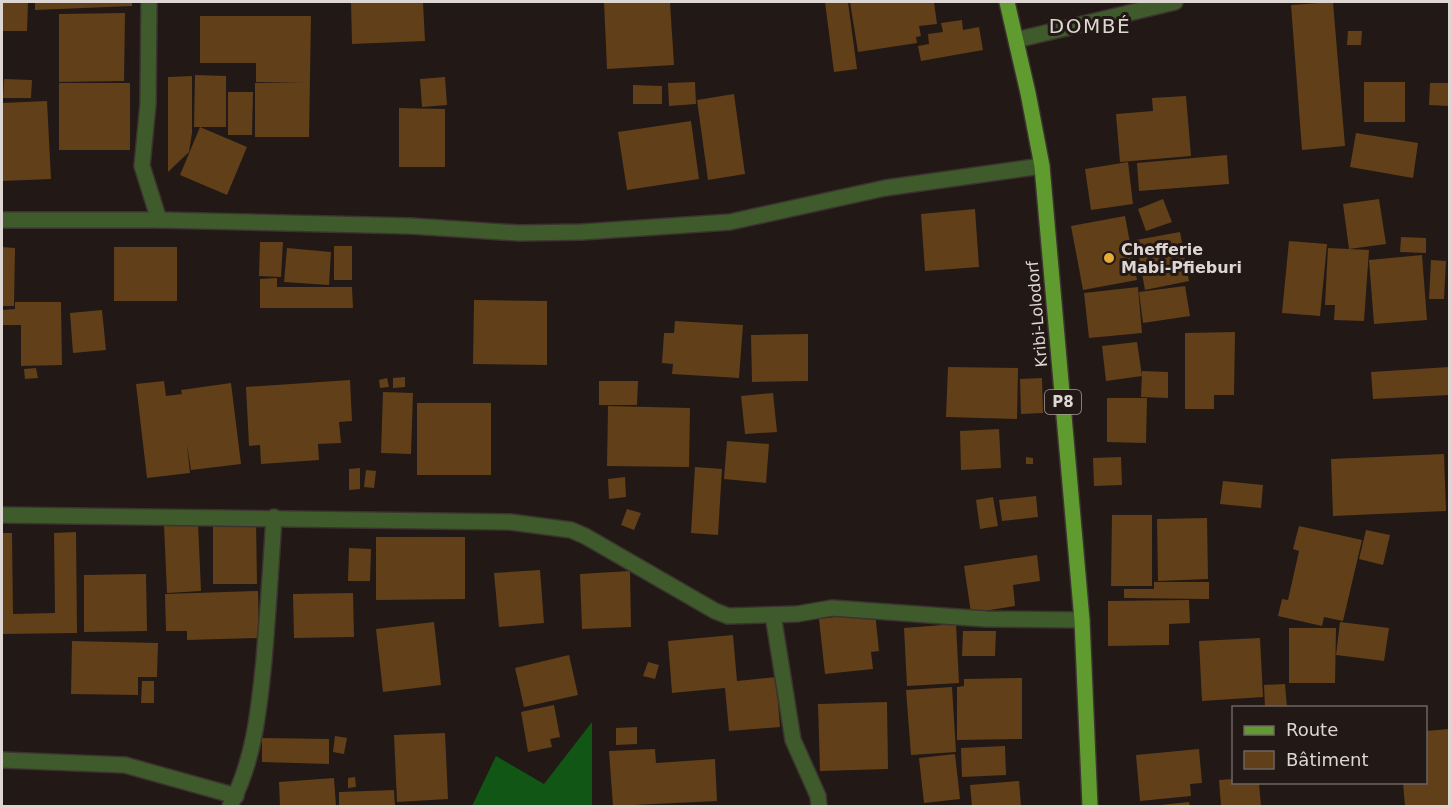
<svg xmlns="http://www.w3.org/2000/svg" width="1451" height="808" viewBox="0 0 1451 808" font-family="'DejaVu Sans',sans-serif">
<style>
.forest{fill:#115614}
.building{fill:#613f19}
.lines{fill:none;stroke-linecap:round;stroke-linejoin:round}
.minor-casing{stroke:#3c3330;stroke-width:18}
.primary-casing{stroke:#3c3330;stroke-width:18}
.minor{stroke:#3f5b2b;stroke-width:15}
.primary{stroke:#609b2f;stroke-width:15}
.poi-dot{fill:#e8ab37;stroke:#221815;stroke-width:2}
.labels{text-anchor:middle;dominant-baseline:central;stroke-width:6;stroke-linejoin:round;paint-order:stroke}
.shield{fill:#221815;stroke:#a59d9a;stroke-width:1.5}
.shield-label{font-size:15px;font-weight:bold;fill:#ddd6d3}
.poi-label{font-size:16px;font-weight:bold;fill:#ddd6d3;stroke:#221815;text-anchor:start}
.street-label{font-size:16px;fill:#ddd6d3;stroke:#221815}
.quarter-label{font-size:20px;letter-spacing:1.5px;fill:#ddd6d3;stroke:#221815}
</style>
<rect width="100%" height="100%" fill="#221815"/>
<polygon class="forest" points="592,722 592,806 472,806 496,756 544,784"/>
<g class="building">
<polygon points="2,2 28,2 27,31 2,31"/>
<polygon points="35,2 132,2 132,6 35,10"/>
<polygon points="351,2 423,2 425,41 352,44"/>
<polygon points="604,2 670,2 674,65 607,69"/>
<polygon points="825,2 848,2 857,69 834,72"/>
<polygon points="850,2 934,2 937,24 919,26 921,36 916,37 917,43 858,52"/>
<polygon points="1333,2 1345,146 1302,150 1291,5"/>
<polygon points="125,13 124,81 59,82 59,14"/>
<polygon points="200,16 311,16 309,137 255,137 255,83 305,82 256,82 256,63 200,63"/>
<polygon points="962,20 963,30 979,27 983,50 921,61 918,46 929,44 928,34 943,32 941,23"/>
<polygon points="1348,31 1362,31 1361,45 1347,45"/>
<polygon points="195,75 226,76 226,127 194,127"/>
<polygon points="192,76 192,133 189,152 168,172 168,77"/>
<polygon points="445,77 447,105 422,107 420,79"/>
<polygon points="4,79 32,80 31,98 3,98"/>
<polygon points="695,82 696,104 669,106 668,83"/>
<rect x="1364" y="82" width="41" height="40"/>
<rect x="59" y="83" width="71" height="67"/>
<polygon points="1430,83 1449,83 1449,106 1429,105"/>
<polygon points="633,85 662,86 662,104 633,104"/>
<polygon points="228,92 253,92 252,135 228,135"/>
<polygon points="734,94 745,174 708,180 697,100"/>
<polygon points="1186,96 1191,156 1120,162 1116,114 1153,111 1152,98"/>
<polygon points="47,101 51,179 3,181 2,103"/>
<polygon points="399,108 445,109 445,167 399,167"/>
<polygon points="691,121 699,179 627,190 618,132"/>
<polygon points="200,127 247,147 227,195 180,175"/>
<polygon points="1356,133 1418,143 1413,178 1350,167"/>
<polygon points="1227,155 1229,184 1139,191 1137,163"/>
<polygon points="1128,162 1133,204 1091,210 1085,169"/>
<polygon points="1163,199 1172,222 1146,231 1138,209"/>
<polygon points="1379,199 1386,244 1349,249 1343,204"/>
<polygon points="975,209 979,267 925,271 921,214"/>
<polygon points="1125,216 1137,280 1083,290 1071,226"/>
<polygon points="1180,232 1189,281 1145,290 1136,240"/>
<polygon points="1401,237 1426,238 1426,253 1400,252"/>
<polygon points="1289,241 1327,244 1320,316 1282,313"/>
<polygon points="260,242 283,242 281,277 259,276"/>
<rect x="334" y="246" width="18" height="34"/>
<polygon points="2,247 15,248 14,306 2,306"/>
<rect x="114" y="247" width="63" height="54"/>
<polygon points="287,248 331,252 329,285 284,282"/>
<polygon points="1328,248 1369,250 1364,321 1334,320 1335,305 1325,305"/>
<polygon points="1422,255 1427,320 1374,324 1369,260"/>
<polygon points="1431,260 1446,261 1444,299 1429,299"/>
<polygon points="277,278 277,287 352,287 353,308 260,308 260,279"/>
<polygon points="1185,286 1190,316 1143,323 1139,292"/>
<polygon points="1138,287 1142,333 1089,338 1084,293"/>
<polygon points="474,300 547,301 547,365 473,364"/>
<polygon points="15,302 61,302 62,365 21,366 21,325 2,325 2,310 15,309"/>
<polygon points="102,310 106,350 73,353 70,313"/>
<polygon points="675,321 743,325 739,378 672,374 673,364 662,363 664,333 674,333"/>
<polygon points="1235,332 1234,395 1214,395 1214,409 1185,409 1185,333"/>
<polygon points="808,334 808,381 752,382 751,335"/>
<polygon points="1137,342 1142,376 1106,381 1102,346"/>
<polygon points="948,367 1018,368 1017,419 946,417"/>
<polygon points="1449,367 1449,395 1373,399 1371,372"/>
<polygon points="36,368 38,378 25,379 24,369"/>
<polygon points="1142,371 1168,372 1168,398 1141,397"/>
<polygon points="405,377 405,387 393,388 393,378"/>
<polygon points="387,378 389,387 380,388 379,380"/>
<polygon points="1042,378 1043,413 1021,414 1020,379"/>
<polygon points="350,380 352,421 339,422 341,443 318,444 319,460 261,464 260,445 249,446 246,387"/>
<polygon points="164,381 166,396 182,394 181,390 231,383 241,464 191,470 187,445 190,473 147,478 136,384"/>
<polygon points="599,381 638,381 637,405 599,405"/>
<polygon points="383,392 413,393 411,454 381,453"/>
<polygon points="773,393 777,432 745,434 741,396"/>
<polygon points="1107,398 1147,398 1146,443 1107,442"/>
<rect x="417" y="403" width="74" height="72"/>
<polygon points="608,406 690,408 689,467 607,466"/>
<polygon points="999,429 1001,468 961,470 960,431"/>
<polygon points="727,441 769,444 766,483 724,479"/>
<polygon points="1444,454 1446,511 1333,516 1331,459"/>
<polygon points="1026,457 1033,458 1033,464 1026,464"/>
<polygon points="1121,457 1122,485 1094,486 1093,458"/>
<polygon points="695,467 722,469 718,535 691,533"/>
<polygon points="360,468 360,489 349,490 349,469"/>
<polygon points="366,470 376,471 374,488 364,487"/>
<polygon points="625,477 626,497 609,499 608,479"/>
<polygon points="1223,481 1263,485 1261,508 1220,504"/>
<polygon points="1036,496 1038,517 1002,521 999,500"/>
<polygon points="993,497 998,526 980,529 976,500"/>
<polygon points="627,509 641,513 634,530 621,525"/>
<polygon points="1112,515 1152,515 1152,586 1111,586"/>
<polygon points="1207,518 1208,579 1158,581 1157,519"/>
<polygon points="256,521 257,584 213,584 213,522"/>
<polygon points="198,523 201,591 167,593 164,525"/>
<polygon points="1299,526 1362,540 1343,621 1324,617 1322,626 1278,616 1282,599 1288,600 1299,551 1293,549"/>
<polygon points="1366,530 1390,535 1383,565 1359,559"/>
<polygon points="76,532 77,633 2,634 2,533 12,533 13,614 55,613 54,533"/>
<polygon points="376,537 465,537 465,599 376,600"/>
<polygon points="349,548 371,549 370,581 348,581"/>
<polygon points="1037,555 1040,581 1013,585 1015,606 971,613 964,566"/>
<polygon points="540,570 544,623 499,627 494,573"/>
<polygon points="630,571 631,627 582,629 580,574"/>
<polygon points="146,574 147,631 84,632 84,575"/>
<polygon points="1154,582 1209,582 1209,599 1124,598 1124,589 1154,589"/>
<polygon points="258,591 259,638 187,640 187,631 166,631 165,594"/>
<polygon points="353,593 354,637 294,638 293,594"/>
<polygon points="1189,600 1190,623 1169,624 1169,645 1108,646 1108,601"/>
<polygon points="875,612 879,651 871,652 873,669 825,674 819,619"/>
<polygon points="434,622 441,685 383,692 376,629"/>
<polygon points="1340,622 1389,628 1384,661 1336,655"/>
<polygon points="956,624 959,683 907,686 904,628"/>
<polygon points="1289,628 1336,628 1335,683 1289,683"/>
<polygon points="963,631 996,631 995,656 962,656"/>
<polygon points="733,635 737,681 776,677 780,727 729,731 725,688 672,693 668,641"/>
<polygon points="1260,638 1263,697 1202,701 1199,641"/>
<polygon points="72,641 158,643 157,677 138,677 138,695 71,694"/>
<polygon points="569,655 578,695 524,707 515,668"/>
<polygon points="648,662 659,665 655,679 643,676"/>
<polygon points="1022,678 1022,739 957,740 957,687 964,686 964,679"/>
<polygon points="142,681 154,681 154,703 141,703"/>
<polygon points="1285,684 1287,708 1265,708 1264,685"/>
<polygon points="952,687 956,752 911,755 906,690"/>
<polygon points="887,702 888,769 820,771 818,704"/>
<polygon points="554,705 560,737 550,739 552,747 528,752 521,712"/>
<polygon points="637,727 637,744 616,745 616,728"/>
<polygon points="1449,729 1449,806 1405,806 1403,783 1426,782 1426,731"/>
<polygon points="445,733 448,799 397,802 394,735"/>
<polygon points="335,736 347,738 344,754 333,752"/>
<polygon points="262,738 329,739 329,764 262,762"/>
<polygon points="1005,746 1006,775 962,777 961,748"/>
<polygon points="655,749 656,763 715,759 717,801 613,806 609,751"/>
<polygon points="1199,749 1202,783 1190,784 1191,796 1140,801 1136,755"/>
<polygon points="955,754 960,799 924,803 919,758"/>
<polygon points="355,777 356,787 348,788 348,778"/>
<polygon points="334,778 336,806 280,806 279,782"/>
<polygon points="1233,779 1233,783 1259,783 1261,806 1221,806 1219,780"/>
<polygon points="1019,781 1021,806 972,806 970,785"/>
<polygon points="394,790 395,806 339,806 339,792"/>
<polygon points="1189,802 1190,806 1160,806 1160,805"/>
</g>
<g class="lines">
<defs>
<g id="minor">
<polyline points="149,2 148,104 142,166 159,220"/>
<polyline points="1016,40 1175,2"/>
<polyline points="2,220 159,220 411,226 519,233 582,232 730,222 885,188 1042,166"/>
<polyline points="2,515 510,522 571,530 585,536 715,611 728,616 797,614 832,608 986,619 1082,620"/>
<polyline points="773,615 793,740 818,796 819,806"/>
<polyline points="2,760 125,765 236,796"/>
<path d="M 230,806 C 254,761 259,710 264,660 C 268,612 271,565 274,517"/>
</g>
<polyline id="primary" points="1007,2 1028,93 1042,166 1082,620 1090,806"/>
</defs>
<use href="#minor" class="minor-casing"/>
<use href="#primary" class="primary-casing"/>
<use href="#minor" class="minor"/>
<use href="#primary" class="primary"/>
</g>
<circle class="poi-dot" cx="1109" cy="258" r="6"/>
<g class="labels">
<rect class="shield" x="1045" y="390" width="36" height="24" rx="4.5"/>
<g class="shield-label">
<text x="1063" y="402">P8</text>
</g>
<g class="poi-label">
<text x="1121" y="249">Chefferie<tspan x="1121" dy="18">Mabi-Pfieburi</tspan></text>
</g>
<g class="street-label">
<text transform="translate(1037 314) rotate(-95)">Kribi-Lolodorf</text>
</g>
<g class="quarter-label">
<text x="1090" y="26">DOMBÉ</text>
</g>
</g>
<rect width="1451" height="808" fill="none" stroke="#ddd6d3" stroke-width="6"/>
<rect x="1232" y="706" width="195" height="78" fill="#221815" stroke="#6d6461" stroke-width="1.5"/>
<rect x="1244" y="726" width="30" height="9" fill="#609b2f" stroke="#6d6461" stroke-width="1.5"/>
<text x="1286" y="736" font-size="18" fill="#ddd6d3">Route</text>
<rect x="1244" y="751" width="30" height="18" fill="#613f19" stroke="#6d6461" stroke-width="1.5"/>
<text x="1286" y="766" font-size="18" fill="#ddd6d3">Bâtiment</text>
</svg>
